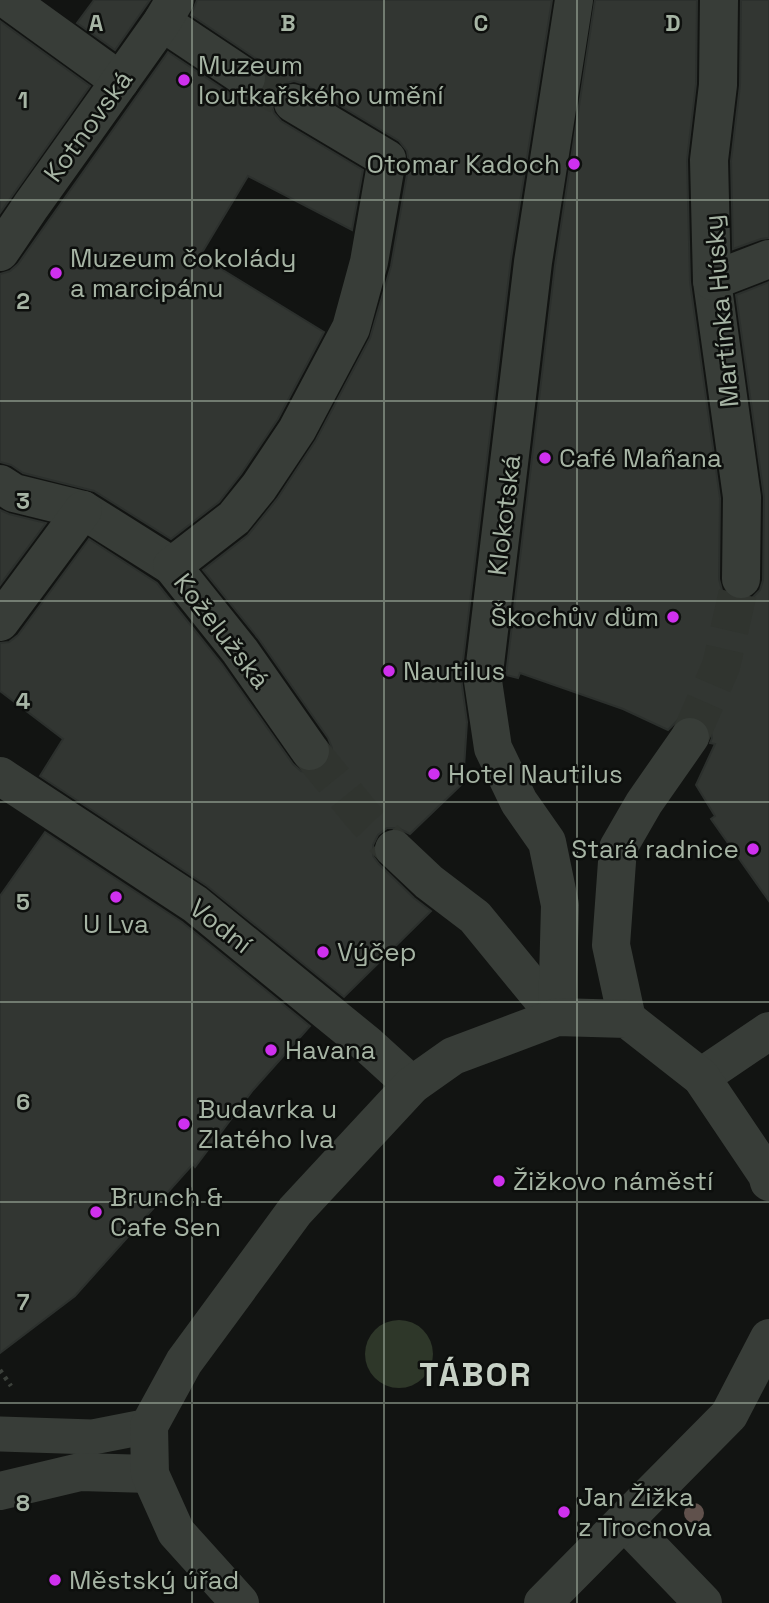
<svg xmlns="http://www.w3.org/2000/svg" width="769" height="1603" viewBox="0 0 769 1603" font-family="'Space Grotesk',sans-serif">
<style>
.water{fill:#2e3729}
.building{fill:#323632;stroke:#2c302d;stroke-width:2}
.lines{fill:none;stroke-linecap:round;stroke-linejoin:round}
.minor-tunnel{stroke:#30342f;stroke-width:38;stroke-dasharray:38 19;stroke-linecap:butt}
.path{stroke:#3c413b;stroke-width:4.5;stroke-dasharray:3.5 5;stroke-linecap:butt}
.pedestrian{stroke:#383d38;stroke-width:35}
.minor{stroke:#383d38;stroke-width:38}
.tree{fill:#60514c}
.grid{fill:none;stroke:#a6b4a4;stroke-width:2;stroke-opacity:0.55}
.poi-dot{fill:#cf30ee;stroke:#0d0f0d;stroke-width:2.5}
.labels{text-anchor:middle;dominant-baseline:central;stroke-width:5;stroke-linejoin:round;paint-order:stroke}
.poi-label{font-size:26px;fill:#a6b4a4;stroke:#0d0f0d;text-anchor:start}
.street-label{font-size:26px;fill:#a6b4a4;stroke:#0d0f0d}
.district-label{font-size:33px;font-weight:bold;letter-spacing:2px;fill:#c6d0c5;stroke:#0d0f0d}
.grid-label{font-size:23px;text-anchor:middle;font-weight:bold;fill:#a6b4a4;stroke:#0d0f0d;stroke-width:5;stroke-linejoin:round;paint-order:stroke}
</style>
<rect width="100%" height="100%" fill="#121412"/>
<circle class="water" cx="399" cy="1354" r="34"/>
<g class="building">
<polygon points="94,0 150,0 115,50 77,23"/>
<polygon points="197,0 552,0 511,259 461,678 467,722 463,783 410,834 398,828 387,828 378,835 373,845 373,856 379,864 414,898 431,911 344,997 207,886 40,776 63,739 0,691 0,643 9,642 18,635 89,539 157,583 222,664 293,764 301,771 313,773 323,768 330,760 332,748 328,738 258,638 203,570 248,535 277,499 316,440 370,338 391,266 409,163 407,151 399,141 304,84 294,81 283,84 274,92 271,102 274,113 281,121 363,170 352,230 248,176 200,256 324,332 278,419 241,474 219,502 171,539 94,491 23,473 11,465 0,462 0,274 10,271 18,264 168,52 234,96 244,100 255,98 264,90 268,79 265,68 258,60 191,15"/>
<polygon points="595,0 697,0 696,84 687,160 690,282 720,498 719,579 722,590 730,598 740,601 752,598 760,590 763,580 764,497 736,295 769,282 769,901 711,819 715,816 696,785 715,744 710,743 712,738 710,728 703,720 693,715 681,717 668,730 623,709 520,673 518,678 506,675 555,265"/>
<polygon points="741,0 769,0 769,238 761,239 733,249 731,161 740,85"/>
<polygon points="0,21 90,86 0,213"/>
<polygon points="0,510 9,514 46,523 0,585"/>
<polygon points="45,832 182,922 310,1026 253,1090 195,1167 193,1164 75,1296 0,1353 0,896"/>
</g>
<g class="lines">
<g class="minor-tunnel">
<polyline points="246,78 293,103"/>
<polyline points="690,737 721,666 741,579"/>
<polyline points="310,751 362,815 394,849"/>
</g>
<polyline class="path" points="0,1370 11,1386"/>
<polyline class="pedestrian" points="0,1434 93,1437 149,1426"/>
<g class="minor">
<polyline points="8,0 120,81"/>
<polyline points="719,0 718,85 709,160 712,281 742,497 741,579"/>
<polyline points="162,22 246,78"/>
<polyline points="0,252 31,206 162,22 175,0"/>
<polyline points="712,281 769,259"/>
<polyline points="0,484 14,493 83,510 172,566 240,651 310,751"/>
<polyline points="172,566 234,518 259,487 297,430 351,328 369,262 387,159 293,103"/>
<polyline points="0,622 83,510"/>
<polyline points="0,776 195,904 368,1045 412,1085"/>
<polyline points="394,849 429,882 475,917 557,1017"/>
<polyline points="557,1017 560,905 547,842 519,802 493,748 483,681 533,262 574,0"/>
<polyline points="627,1019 611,945 618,848 644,803 690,737"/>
<polyline points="701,1077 769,1031"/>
<polyline points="0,1491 80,1472 150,1474"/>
<polyline points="624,1521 703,1603"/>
<polyline points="240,1603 176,1532 150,1474 149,1426 184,1362 295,1211 412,1085 453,1056 557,1017 627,1019 701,1077 767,1175 769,1182"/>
<polyline points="543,1603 729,1415 769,1338"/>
</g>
</g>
<circle class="tree" cx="694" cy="1513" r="10"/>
<path class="grid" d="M 192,0 L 192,1603M 384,0 L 384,1603M 577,0 L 577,1603M 0,200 L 769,200M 0,401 L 769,401M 0,601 L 769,601M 0,802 L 769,802M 0,1002 L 769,1002M 0,1202 L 769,1202M 0,1403 L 769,1403"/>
<g class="poi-dot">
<circle cx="184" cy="80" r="7"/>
<circle cx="574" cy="164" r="7"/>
<circle cx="56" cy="273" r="7"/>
<circle cx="545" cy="458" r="7"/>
<circle cx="673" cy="617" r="7"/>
<circle cx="389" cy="671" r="7"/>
<circle cx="434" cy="774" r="7"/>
<circle cx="753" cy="849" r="7"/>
<circle cx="116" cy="897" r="7"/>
<circle cx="323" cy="952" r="7"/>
<circle cx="271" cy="1050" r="7"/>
<circle cx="184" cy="1124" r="7"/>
<circle cx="499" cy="1181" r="7"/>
<circle cx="96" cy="1212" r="7"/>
<circle cx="564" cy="1512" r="7"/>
<circle cx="55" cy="1580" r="7"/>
</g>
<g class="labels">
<g class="poi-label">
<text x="198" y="65">Muzeum<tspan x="198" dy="30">loutkařského umění</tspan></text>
<text x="560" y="164" text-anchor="end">Otomar Kadoch</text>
<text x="70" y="258">Muzeum čokolády<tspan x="70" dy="30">a marcipánu</tspan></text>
<text x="559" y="458">Café Mañana</text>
<text x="659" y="617" text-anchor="end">Škochův dům</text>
<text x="403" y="671">Nautilus</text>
<text x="448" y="774">Hotel Nautilus</text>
<text x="739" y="849" text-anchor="end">Stará radnice</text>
<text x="116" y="924" text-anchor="middle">U Lva</text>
<text x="337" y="952">Výčep</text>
<text x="285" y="1050">Havana</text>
<text x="198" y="1109">Budavrka u<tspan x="198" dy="30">Zlatého lva</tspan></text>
<text x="513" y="1181">Žižkovo náměstí</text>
<text x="110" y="1197">Brunch &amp;<tspan x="110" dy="30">Cafe Sen</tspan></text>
<text x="578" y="1497">Jan Žižka<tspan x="578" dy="30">z Trocnova</tspan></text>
<text x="69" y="1580">Městský úřad</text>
</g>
<g class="street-label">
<text transform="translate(88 126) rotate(-54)">Kotnovská</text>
<text transform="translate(721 311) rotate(-95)">Martínka Húsky</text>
<text transform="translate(504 515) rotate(-83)">Klokotská</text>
<text transform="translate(222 631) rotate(52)">Koželužská</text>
<text transform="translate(221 926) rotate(38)">Vodní</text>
</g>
<g class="district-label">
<text x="476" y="1375">TÁBOR</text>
</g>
</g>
<g class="grid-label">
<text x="96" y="31">A</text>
<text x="288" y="31">B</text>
<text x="481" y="31">C</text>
<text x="673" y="31">D</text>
<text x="23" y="108">1</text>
<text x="23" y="309">2</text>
<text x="23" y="509">3</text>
<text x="23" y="709">4</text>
<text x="23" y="910">5</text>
<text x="23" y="1110">6</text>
<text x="23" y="1310">7</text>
<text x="23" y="1511">8</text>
</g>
</svg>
